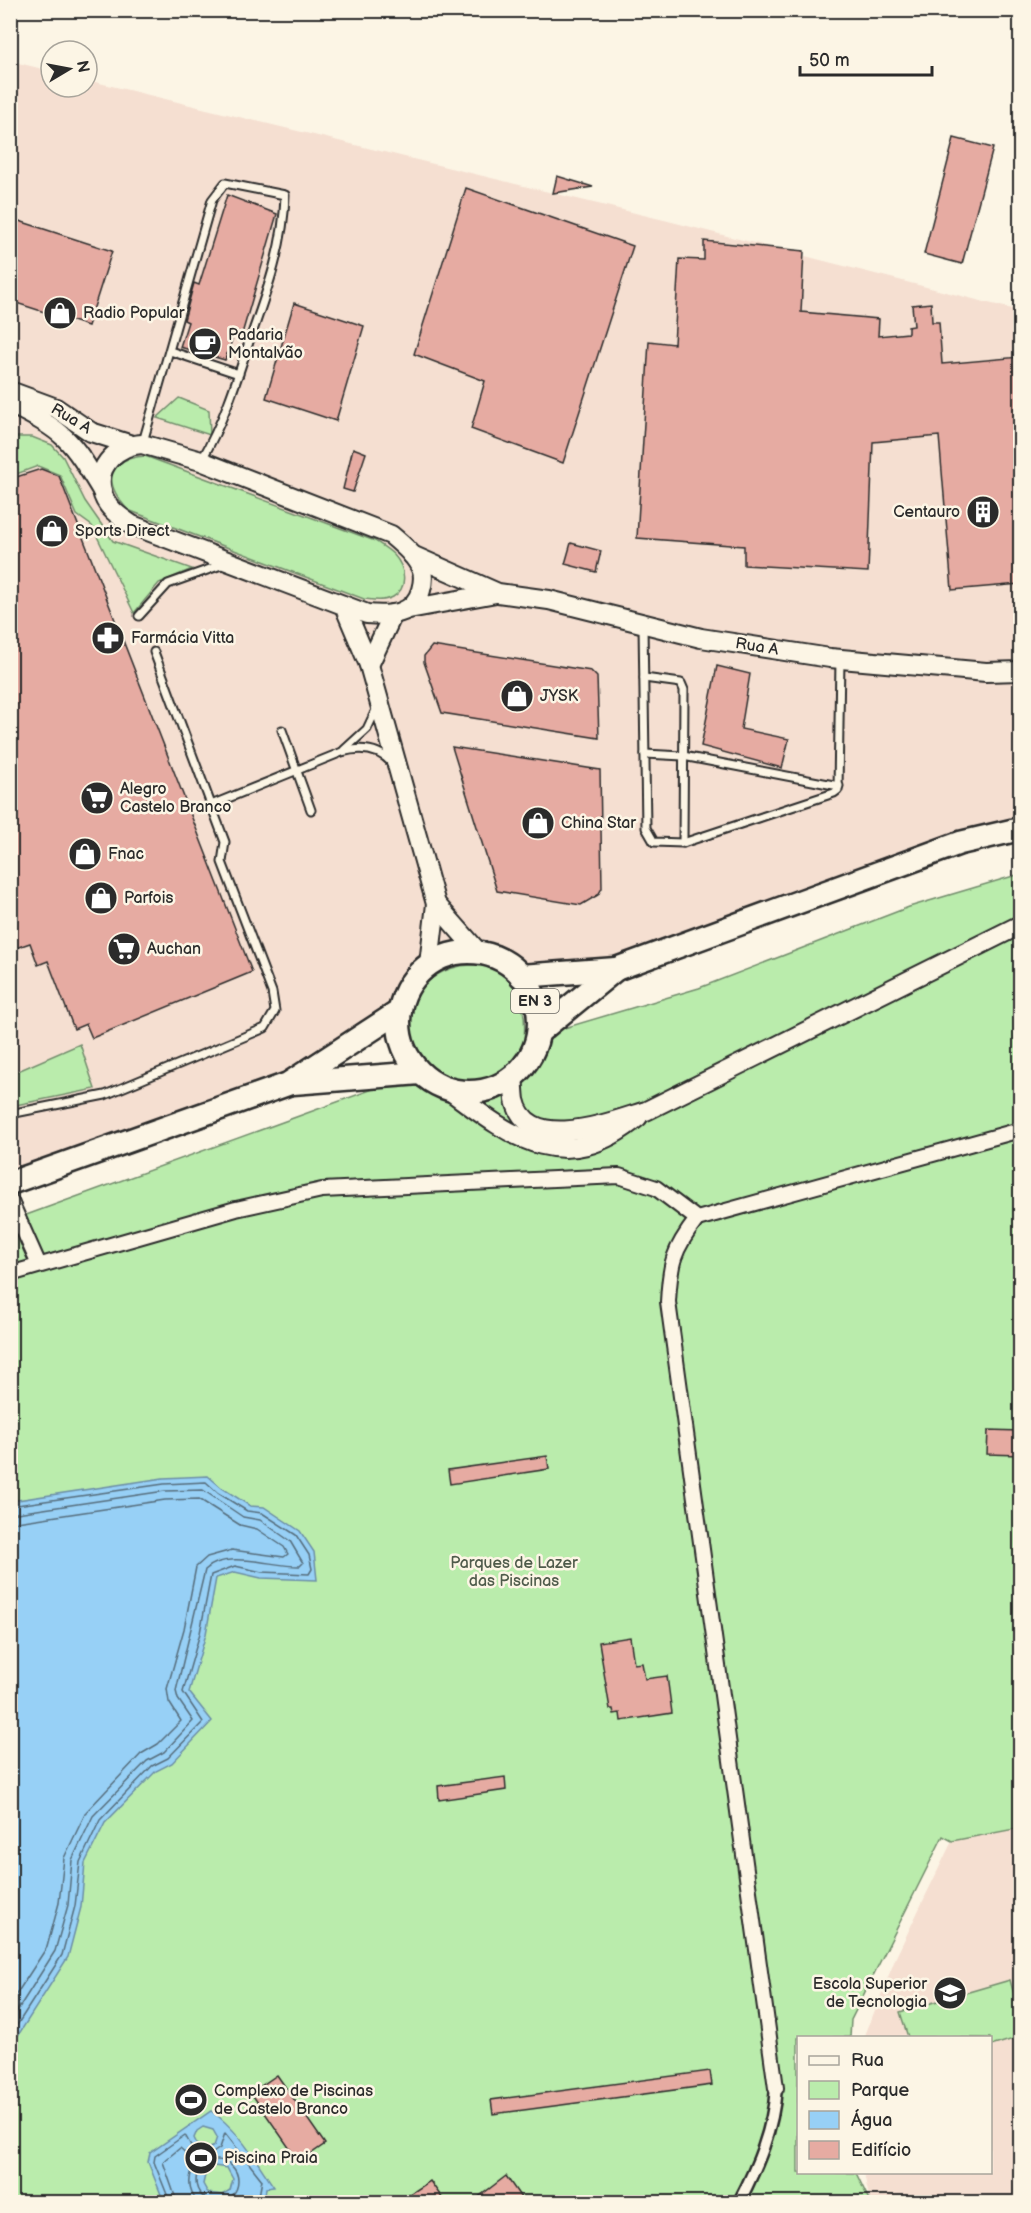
<svg xmlns="http://www.w3.org/2000/svg" width="1031" height="2213" viewBox="0 0 1031 2213" font-family="'Balsamiq Sans',sans-serif">
<style>
.built{fill:#f5dfd1}
.green{fill:#baecac;stroke:#728c6c;stroke-width:1.5}
.water{fill:#97d0f6;stroke:#6c8ea5;stroke-width:1.5;fill-rule:evenodd}
.lines{fill:none;stroke-linecap:round;stroke-linejoin:round}
.shore{stroke:#566d7c;stroke-width:1.5}
.building{fill:#e6aba2;stroke:#2b2b2b;stroke-width:1.5}
.service-casing{stroke:#2b2b2b;stroke-width:11}
.pedestrian-casing{stroke:#2b2b2b;stroke-width:15}
.minor-casing{stroke:#2b2b2b;stroke-width:18}
.tertiary-casing{stroke:#2b2b2b;stroke-width:22}
.primary-casing{stroke:#2b2b2b;stroke-width:27}
.service{stroke:#fcf5e5;stroke-width:7}
.pedestrian{stroke:#fcf5e5;stroke-width:10}
.minor{stroke:#fcf5e5;stroke-width:14}
.tertiary{stroke:#fcf5e5;stroke-width:18}
.primary{stroke:#fcf5e5;stroke-width:22}
.labels{text-anchor:middle;dominant-baseline:central;stroke-width:5;stroke-linejoin:round;paint-order:stroke}
.shield{fill:#fcf5e5;stroke:#6a6863;stroke-width:1.5}
.shield-label{font-size:15px;font-weight:bold;fill:#2b2b2b}
.poi-label{font-size:16px;fill:#2b2b2b;stroke:#fcf5e5;text-anchor:start}
.street-label{font-size:16px;fill:#2b2b2b;stroke:#fcf5e5}
.park-label{font-size:16px;fill:#4f5b4b;stroke:#fcf5e5}
</style>
<rect width="100%" height="100%" fill="#fcf5e5"/>
<filter id="ink" filterUnits="userSpaceOnUse"><feTurbulence type="fractalNoise" baseFrequency=".0167" numOctaves="2"/><feDisplacementMap in="SourceGraphic" scale="12" xChannelSelector="R" yChannelSelector="G"/><feConvolveMatrix kernelMatrix="1 2 1 2 8 2 1 2 1" color-interpolation-filters="sRGB"/></filter>
<g filter="url(#ink)">
<g class="built">
<polygon points="10,61 51,71 51,87 87,87 87,80 664,220 1020,311 1020,822 921,850 11,1169"/>
<polygon points="1020,1828 1020,2202 870,2202 864,2173 990,2172 990,2038 864,2038 896,1957 952,1841"/>
</g>
<g class="green">
<polygon points="179,398 209,410 210,435 157,418"/>
<polygon points="15,437 32,437 52,445 63,457 85,501 113,541 192,569 159,583 134,613 92,526 77,515 60,475 38,466 11,476 11,438"/>
<path d="M 145,456 L 375,541 C 381,545 389,550 394,555 C 405,567 409,588 393,597 C 384,602 373,600 364,599 L 128,510 C 104,484 104,459 145,456 Z"/>
<path d="M 1020,874 L 1020,1828 L 952,1841 L 943,1836 L 851,2020 L 850,2037 L 798,2038 L 798,2172 L 856,2173 L 870,2202 L 11,2202 L 10,1203 L 18,1218 L 431,1068 C 348,973 536,907 524,1040 L 699,988 L 909,907 Z"/>
<polygon points="80,1044 95,1089 11,1106 11,1074"/>
<polygon points="1010,1980 1020,2016 1020,2037 991,2046 990,2038 908,2037 900,2012"/>
</g>
<g class="water">
<polygon points="208,1476 222,1488 250,1506 264,1507 300,1531 314,1552 317,1580 261,1578 235,1572 216,1578 206,1634 189,1692 212,1721 172,1763 156,1771 105,1823 85,1863 81,1907 68,1957 15,2040 11,2056 11,1501 163,1478"/>
<path d="M 211,2111 C 238,2129 256,2161 274,2187 L 266,2188 L 265,2196 L 279,2202 L 164,2202 L 148,2162 L 150,2153 ZM 203,2127 L 213,2130 L 217,2137 L 214,2146 L 207,2150 L 198,2146 L 194,2138 L 197,2131 ZM 214,2166 L 227,2168 L 233,2179 L 230,2190 L 222,2195 L 208,2193 L 203,2184 L 206,2171 Z"/>
</g>
<g class="lines">
<g class="shore">
<polyline points="10,1506 164,1484 206,1482 218,1493 247,1511 262,1513 296,1535 309,1555 312,1569 309,1574 262,1572 235,1566 211,1575 200,1633 183,1692 203,1722 168,1758 152,1766 100,1820 80,1862 75,1906 62,1955 10,2036"/>
<path d="M 10,1514 L 165,1491 L 203,1490 L 243,1517 L 260,1520 L 290,1541 L 303,1563 L 300,1566 C 273,1567 226,1549 205,1570 L 176,1691 L 178,1699 L 193,1721 L 164,1752 L 147,1761 L 93,1816 L 72,1860 L 68,1905 L 55,1951 L 10,2022"/>
<polyline points="10,1523 165,1500 199,1499 240,1525 257,1529 284,1547 288,1554 284,1557 232,1550 207,1557 196,1567 184,1629 167,1689 169,1702 181,1721 158,1744 141,1754 86,1812 64,1858 59,1903 47,1947 10,2004"/>
<circle cx="217" cy="2181" r="21"/>
<polyline points="170,2202 154,2162 155,2156 185,2135 194,2151 210,2155 220,2148 225,2133 262,2180 259,2196 265,2202"/>
<path d="M 177,2202 L 163,2162 L 180,2148 L 195,2161 C 189,2177 186,2189 198,2202"/>
</g>
</g>
<g class="building">
<polygon points="954,138 993,148 962,264 924,254"/>
<polygon points="557,176 593,187 553,193"/>
<polygon points="466,188 633,246 563,463 471,429 485,381 414,354"/>
<polygon points="227,195 277,214 242,334 235,331 225,360 180,347 188,322 184,320 194,283 199,285"/>
<polygon points="10,218 112,251 88,326 10,301"/>
<polygon points="704,241 804,251 801,312 879,319 878,336 908,333 908,327 914,326 912,305 931,303 932,322 939,322 942,364 1020,357 1020,584 952,590 939,436 873,442 868,572 744,565 744,546 637,538 649,341 674,344 679,259 704,260"/>
<polygon points="294,303 364,326 336,421 266,398"/>
<polygon points="353,448 366,453 353,492 343,489"/>
<polygon points="41,469 59,476 252,972 92,1038 86,1024 74,1029 48,961 38,965 30,943 10,950 10,479"/>
<polygon points="571,543 601,551 596,572 565,564"/>
<polygon points="432,646 591,671 597,677 599,738 442,713 424,662 424,656"/>
<polygon points="717,666 750,674 741,729 789,739 782,768 701,746"/>
<polygon points="452,747 600,770 602,888 598,895 581,905 497,891"/>
<polygon points="988,1430 1020,1431 1020,1455 987,1454"/>
<polygon points="547,1456 549,1469 450,1484 448,1470"/>
<polygon points="630,1637 634,1664 642,1663 645,1679 667,1676 672,1713 621,1721 620,1713 614,1714 613,1709 610,1709 599,1642"/>
<polygon points="505,1777 506,1790 439,1800 438,1786"/>
<polygon points="710,2071 712,2085 493,2114 491,2100"/>
<polygon points="277,2075 325,2144 299,2162 251,2093"/>
<polygon points="506,2176 524,2202 472,2202"/>
<polygon points="430,2181 445,2202 398,2202"/>
</g>
<g class="lines">
<defs>
<g id="service">
<polyline points="170,351 239,374"/>
<path d="M 143,442 L 212,200 L 225,183 L 285,195 C 284,246 266,294 249,342 C 236,383 223,423 201,461"/>
<polyline points="139,616 168,584 224,564"/>
<polyline points="643,626 646,828 654,842 683,843 834,793 838,790 840,659"/>
<polyline points="644,678 681,683 684,690 683,843"/>
<polyline points="282,730 311,810"/>
<polyline points="344,750 367,729 376,710"/>
<polyline points="645,754 683,756 839,786"/>
<path d="M 211,805 L 342,752 C 360,747 378,748 392,763"/>
<polyline points="10,1114 105,1095 265,1028 275,1011 272,992 222,862 225,842 154,652"/>
</g>
<path id="pedestrian" d="M 739,2202 C 758,2165 773,2130 776,2088"/>
<g id="minor">
<polyline points="11,1202 39,1265"/>
<path d="M 697,1219 C 673,1250 670,1263 668,1302 L 776,2088"/>
<polyline points="10,1274 236,1209 322,1190 619,1176 656,1188 697,1219 1020,1130"/>
</g>
<g id="tertiary">
<polyline points="10,391 56,408 91,432 132,445"/>
<path d="M 10,404 C 66,432 70,438 102,491"/>
<path d="M 142,444 L 201,461 L 391,535 C 403,545 417,557 422,571 C 424,578 423,583 421,590 C 414,616 389,616 367,614 L 132,525 C 120,517 105,507 102,491 C 95,465 119,445 142,444 Z"/>
<polyline points="412,555 498,593 549,600 701,638 830,658 986,672 1020,671"/>
<polyline points="344,606 369,665 436,904 429,964"/>
<polyline points="409,609 496,593"/>
<polyline points="369,665 393,614"/>
<polyline points="436,904 479,953"/>
<path d="M 513,1077 C 514,1084 514,1093 515,1100 C 527,1155 613,1121 646,1111 L 1020,925"/>
<path d="M 449,1090 C 513,1138 564,1178 638,1117"/>
</g>
<g id="primary">
<circle cx="469" cy="1022" r="70"/>
<polyline points="521,976 616,969 960,843 1020,829"/>
<polyline points="539,1032 616,969"/>
<polyline points="293,1083 420,1073"/>
<polyline points="10,1183 288,1084 400,1011"/>
</g>
</defs>
<use href="#service" class="service-casing"/>
<use href="#pedestrian" class="pedestrian-casing"/>
<use href="#minor" class="minor-casing"/>
<use href="#tertiary" class="tertiary-casing"/>
<use href="#primary" class="primary-casing"/>
<use href="#service" class="service"/>
<use href="#pedestrian" class="pedestrian"/>
<use href="#minor" class="minor"/>
<use href="#tertiary" class="tertiary"/>
<use href="#primary" class="primary"/>
</g>
</g>
<defs>
<symbol id="shop-disc" viewBox="-11 -11 22 22"><circle r="9.5" fill="#2b2b2b" stroke="#fcf5e5"/><path d="M-5-2.5h2.3a2.7 3.5 0 0 1 5.4 0H5L5.5 6h-11ZM-1.5-2.5h3a1.5 2.3 0 0 0-3 0Z" fill="#fff"/></symbol>
<symbol id="cafe-disc" viewBox="-11 -11 22 22"><circle r="9.5" fill="#2b2b2b" stroke="#fcf5e5"/><path d="M-5.5-4.5H6V0H3Q3 3.5 0 3.5H-2.5Q-5.5 3.5-5.5 0ZM3-3.2v2h1.7v-2ZM-6 4.5H4V6H-6Z" fill="#fff"/></symbol>
<symbol id="building-disc" viewBox="-11 -11 22 22"><circle r="9.5" fill="#2b2b2b" stroke="#fcf5e5"/><path d="M-4-6H4V6H1V3H-1V6H-4ZM-2.5-4.3h1.7v1.8h-1.7ZM.8-4.3h1.7v1.8H.8ZM-2.5-1h1.7V.8h-1.7ZM.8-1h1.7V.8H.8Z" fill="#fff"/></symbol>
<symbol id="pharmacy-disc" viewBox="-11 -11 22 22"><circle r="9.5" fill="#2b2b2b" stroke="#fcf5e5"/><path d="M-2-6h4v4h4v4h-4v4h-4v-4h-4v-4h4Z" fill="#fff"/></symbol>
<symbol id="supermarket-disc" viewBox="-11 -11 22 22"><circle r="9.5" fill="#2b2b2b" stroke="#fcf5e5"/><path d="M-6-5.5h2.5l.6 2H6L4.5 2H-2.5L-4.4-4H-6ZM-1.5 3.2a1.3 1.3 0 1 0 .1 0ZM3 3.2a1.3 1.3 0 1 0 .1 0Z" fill="#fff"/></symbol>
<symbol id="university-disc" viewBox="-11 -11 22 22"><circle r="9.5" fill="#2b2b2b" stroke="#fcf5e5"/><path d="M0-5L7-2L0 1L-7-2ZM-4 1L0 2.5L4 1V4Q0 6-4 4Z" fill="#fff"/></symbol>
<symbol id="stadium-disc" viewBox="-11 -11 22 22"><circle r="9.5" fill="#2b2b2b" stroke="#fcf5e5"/><path d="M0-5a6.5 5 0 1 0 0 10a6.5 5 0 1 0 0-10ZM-3.5-1.8h7v3.6h-7Z" fill="#fff"/></symbol>
</defs>
<g fill-rule="evenodd">
<use href="#shop-disc" x="41" y="294" width="38" height="38"/>
<use href="#cafe-disc" x="186" y="325" width="38" height="38"/>
<use href="#building-disc" x="964" y="493" width="38" height="38"/>
<use href="#shop-disc" x="33" y="512" width="38" height="38"/>
<use href="#pharmacy-disc" x="89" y="619" width="38" height="38"/>
<use href="#shop-disc" x="498" y="677" width="38" height="38"/>
<use href="#supermarket-disc" x="78" y="779" width="38" height="38"/>
<use href="#shop-disc" x="519" y="804" width="38" height="38"/>
<use href="#shop-disc" x="66" y="835" width="38" height="38"/>
<use href="#shop-disc" x="82" y="879" width="38" height="38"/>
<use href="#supermarket-disc" x="105" y="930" width="38" height="38"/>
<use href="#university-disc" x="931" y="1974" width="38" height="38"/>
<use href="#stadium-disc" x="172" y="2081" width="38" height="38"/>
<use href="#stadium-disc" x="182" y="2139" width="38" height="38"/>
</g>
<g class="labels">
<rect class="shield" x="511" y="989" width="48" height="24" rx="4.5"/>
<g class="shield-label">
<text x="535" y="1001">EN 3</text>
</g>
<g class="poi-label">
<text x="83" y="313">Radio Popular</text>
<text x="228" y="335">Padaria<tspan x="228" dy="18">Montalvão</tspan></text>
<text x="960" y="512" text-anchor="end">Centauro</text>
<text x="75" y="531">Sports Direct</text>
<text x="131" y="638">Farmácia Vitta</text>
<text x="540" y="696">JYSK</text>
<text x="120" y="789">Alegro<tspan x="120" dy="18">Castelo Branco</tspan></text>
<text x="561" y="823">China Star</text>
<text x="108" y="854">Fnac</text>
<text x="124" y="898">Parfois</text>
<text x="147" y="949">Auchan</text>
<text x="927" y="1984" text-anchor="end">Escola Superior<tspan x="927" dy="18">de Tecnologia</tspan></text>
<text x="214" y="2091">Complexo de Piscinas<tspan x="214" dy="18">de Castelo Branco</tspan></text>
<text x="224" y="2158">Piscina Praia</text>
</g>
<g class="street-label">
<text transform="translate(71 419) rotate(31)">Rua A</text>
<text transform="translate(757 647) rotate(9)">Rua A</text>
</g>
<g class="park-label">
<text x="514" y="1563">Parques de Lazer<tspan x="514" dy="18">das Piscinas</tspan></text>
</g>
</g>
<rect width="1031" height="2213" fill="none" stroke="#fcf5e5" stroke-width="36"/>
<rect x="18" y="18" width="995" height="2177" fill="none" stroke="#2b2b2b" stroke-width="2" filter="url(#ink)"/>
<rect x="797" y="2036" width="195" height="138" fill="#fcf5e5" stroke="#a8a49b" stroke-width="1.5"/>
<rect x="809" y="2056" width="30" height="9" fill="#fcf5e5" stroke="#a8a49b" stroke-width="1.5"/>
<text x="851" y="2066" font-size="18" fill="#2b2b2b">Rua</text>
<rect x="809" y="2081" width="30" height="18" fill="#baecac" stroke="#a8a49b" stroke-width="1.5"/>
<text x="851" y="2096" font-size="18" fill="#2b2b2b">Parque</text>
<rect x="809" y="2111" width="30" height="18" fill="#97d0f6" stroke="#a8a49b" stroke-width="1.5"/>
<text x="851" y="2126" font-size="18" fill="#2b2b2b">Água</text>
<rect x="809" y="2141" width="30" height="18" fill="#e6aba2" stroke="#a8a49b" stroke-width="1.5"/>
<text x="851" y="2156" font-size="18" fill="#2b2b2b">Edifício</text>
<g transform="translate(69 69) rotate(80)"><circle r="28" fill="#fcf5e5" stroke="#a8a49b" stroke-width="1.5"/>
<path d="M0-4.5L10 22L0 15L-10 22Z" fill="#2b2b2b"/>
<text y="-9" font-size="16" font-weight="bold" text-anchor="middle" fill="#2b2b2b">N</text>
</g>
<path d="M800 66v9h132v-9" fill="none" stroke="#2b2b2b" stroke-width="3"/>
<text x="809" y="66" font-size="18" fill="#2b2b2b" stroke="#fcf5e5" stroke-width="4.5" paint-order="stroke">50 m</text>
</svg>
